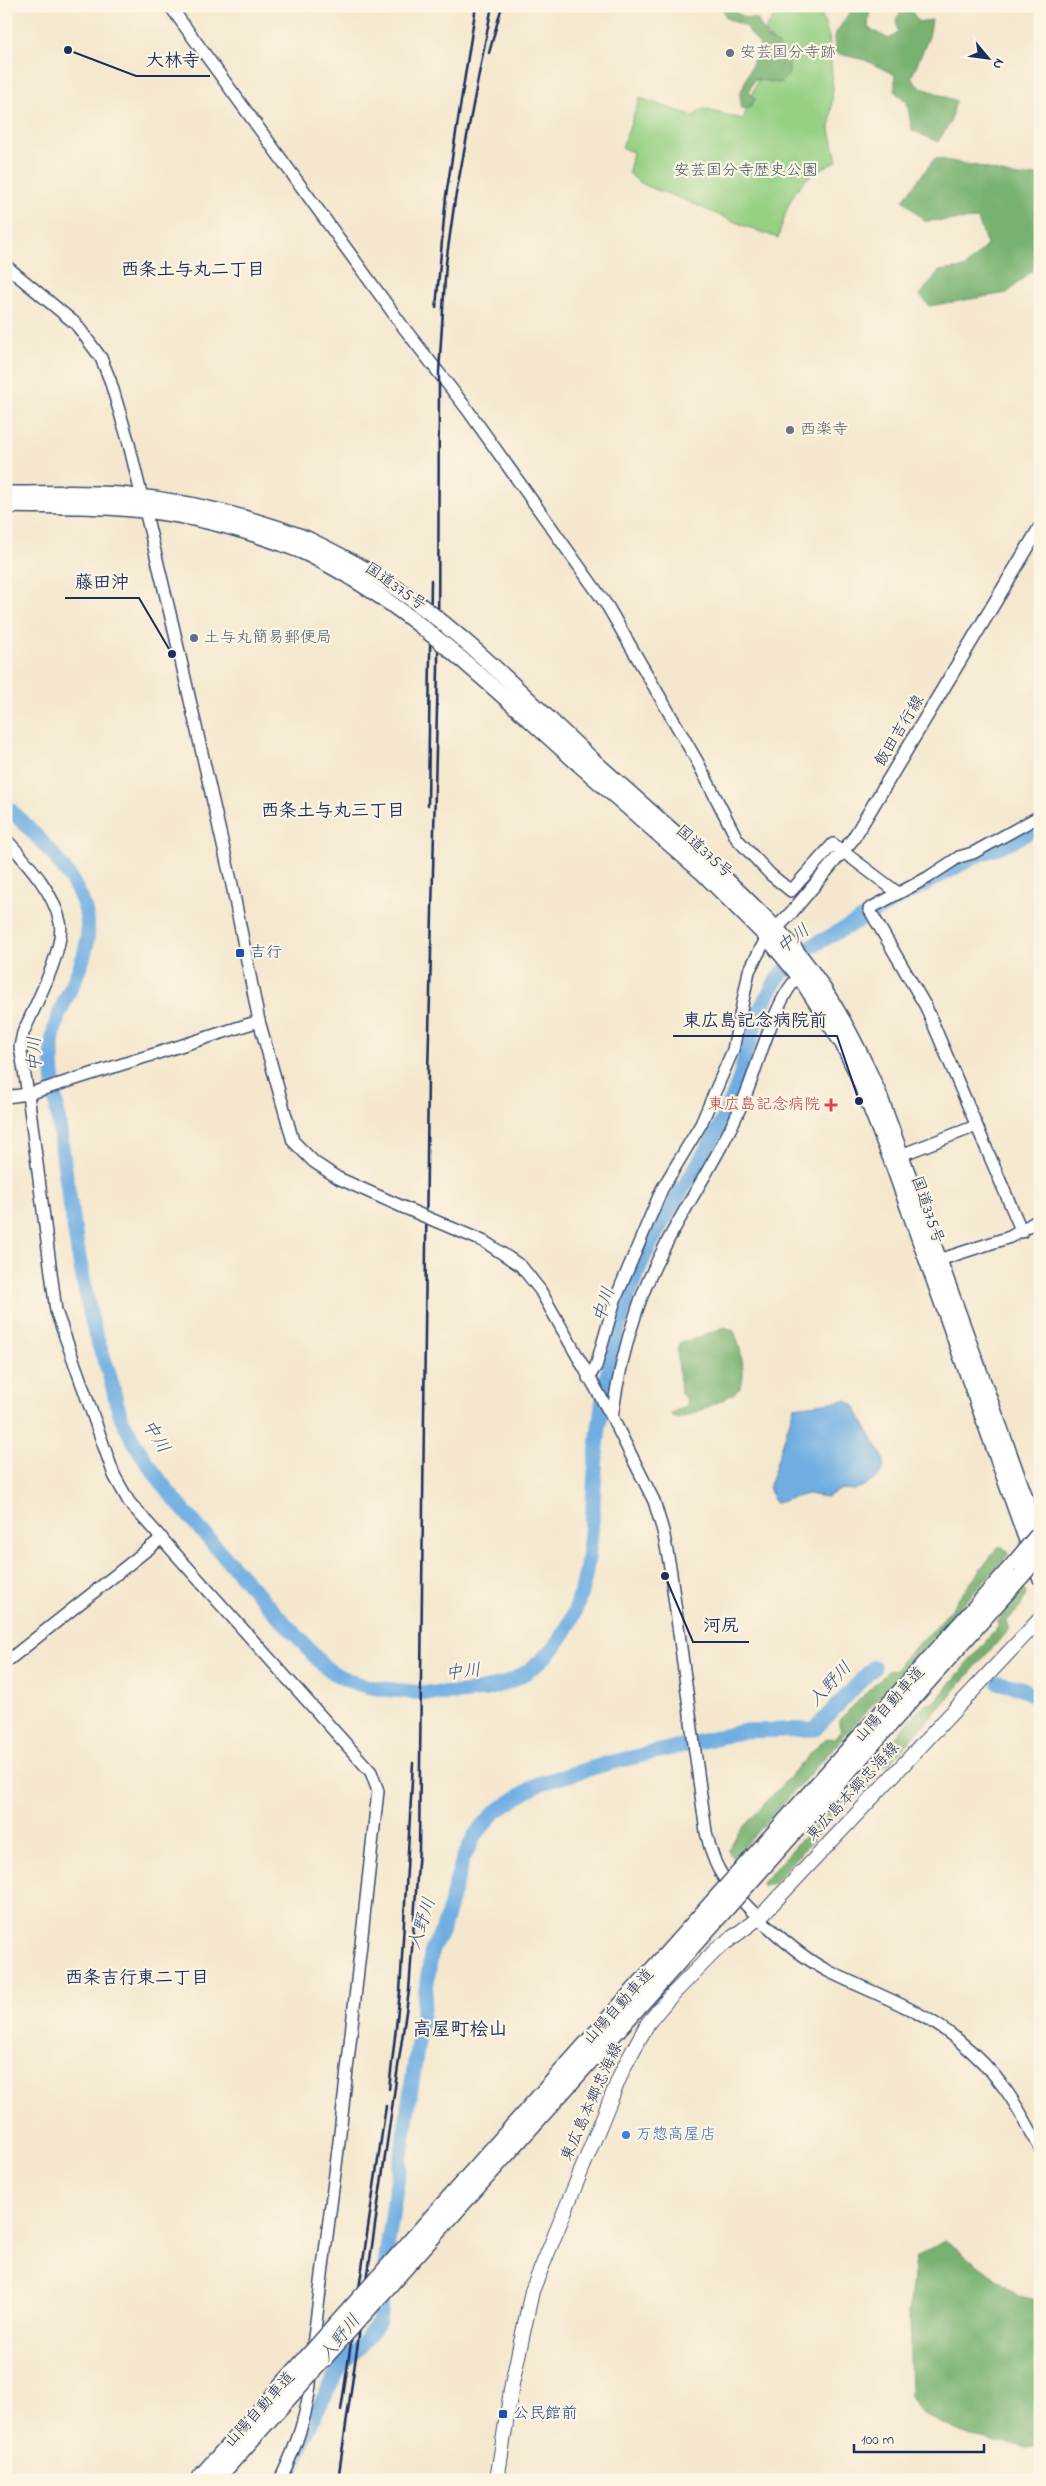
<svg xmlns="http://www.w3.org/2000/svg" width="1046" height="2486" viewBox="0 0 1046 2486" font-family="'Indie Flower','Klee One',sans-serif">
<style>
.green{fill:#95d083;stroke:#588070}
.forest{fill:#78b271;stroke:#4a7068}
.water{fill:#6faee2;stroke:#456ea0}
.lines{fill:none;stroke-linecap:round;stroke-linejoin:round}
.river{stroke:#6faee2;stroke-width:15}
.tertiary-casing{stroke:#3c4b6f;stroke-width:14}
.secondary-casing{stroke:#3c4b6f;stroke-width:15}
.primary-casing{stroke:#3c4b6f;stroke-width:16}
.trunk-casing{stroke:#3c4b6f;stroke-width:18}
.motorway-casing{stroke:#3c4b6f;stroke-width:19}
.tertiary{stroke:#fff;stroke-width:11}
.secondary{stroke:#fff;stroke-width:12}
.primary{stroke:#fff;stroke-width:14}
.trunk{stroke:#fff;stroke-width:15}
.motorway{stroke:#fff;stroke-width:16}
.rail{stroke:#1b2f5e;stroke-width:2.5}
.tertiary-bridge-casing{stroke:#3c4b6f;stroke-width:14;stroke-linecap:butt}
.trunk-bridge-casing{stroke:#3c4b6f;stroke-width:18;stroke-linecap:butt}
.motorway-bridge-casing{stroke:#3c4b6f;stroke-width:19;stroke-linecap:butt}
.tertiary-bridge{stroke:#fff;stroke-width:11}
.trunk-bridge{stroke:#fff;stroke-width:15}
.motorway-bridge{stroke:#fff;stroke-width:16}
.worship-dot{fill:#6b7280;stroke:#fcf5e5;stroke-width:2}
.service-dot{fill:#5c6f8a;stroke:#fcf5e5;stroke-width:2}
.transit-dot{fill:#1a4fb4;stroke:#fcf5e5;stroke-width:2}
.health-dot{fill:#e0444e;stroke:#fcf5e5;stroke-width:2}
.shop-dot{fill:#3f7fe0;stroke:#fcf5e5;stroke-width:2}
.labels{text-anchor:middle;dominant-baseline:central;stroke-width:4.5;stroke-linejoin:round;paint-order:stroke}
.worship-label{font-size:16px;fill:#5b616d;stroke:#fcf5e5;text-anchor:start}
.park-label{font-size:16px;fill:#3a5767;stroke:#fcf5e5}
.street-label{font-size:16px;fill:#1b2f5e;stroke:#fcf5e5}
.service-label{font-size:16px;fill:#4e5e75;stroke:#fcf5e5;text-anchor:start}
.transit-label{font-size:16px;fill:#164399;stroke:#fcf5e5;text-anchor:start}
.health-label{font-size:16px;fill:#be3a42;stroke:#fcf5e5;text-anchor:end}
.shop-label{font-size:16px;fill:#366cbe;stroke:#fcf5e5;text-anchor:start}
.neighbourhood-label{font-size:18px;font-weight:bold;fill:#1b2f5e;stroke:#fcf5e5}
.water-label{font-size:18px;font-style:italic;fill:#345586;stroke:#fcf5e5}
.quarter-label{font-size:19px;font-weight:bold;fill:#1b2f5e;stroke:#fcf5e5}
.leader{fill:none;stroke:#1b2f5e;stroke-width:2}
.callout-dot{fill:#1b2f5e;stroke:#fcf5e5;stroke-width:2}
.callout-label{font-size:18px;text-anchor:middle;font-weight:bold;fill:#1b2f5e;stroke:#fcf5e5;stroke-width:4.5;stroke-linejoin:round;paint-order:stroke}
</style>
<rect width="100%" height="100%" fill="#fcf5e5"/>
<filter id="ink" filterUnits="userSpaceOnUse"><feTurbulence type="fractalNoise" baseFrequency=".02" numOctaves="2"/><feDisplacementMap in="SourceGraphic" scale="10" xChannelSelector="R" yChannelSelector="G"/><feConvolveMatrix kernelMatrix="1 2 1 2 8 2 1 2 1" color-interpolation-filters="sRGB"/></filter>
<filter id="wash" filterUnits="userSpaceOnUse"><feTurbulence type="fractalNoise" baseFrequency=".0096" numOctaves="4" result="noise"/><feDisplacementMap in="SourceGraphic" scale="20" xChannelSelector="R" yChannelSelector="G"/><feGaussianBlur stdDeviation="1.12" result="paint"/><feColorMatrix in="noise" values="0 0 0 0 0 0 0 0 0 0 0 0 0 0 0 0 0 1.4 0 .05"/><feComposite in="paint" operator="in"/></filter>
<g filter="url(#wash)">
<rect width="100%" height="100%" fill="#f4e7cd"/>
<path class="green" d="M 782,6 L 819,7 L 829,37 L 833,88 L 830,130 L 837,161 C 793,181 791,195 778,238 C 746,227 715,214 685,200 C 666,192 643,189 629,173 L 633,152 L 622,148 L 640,98 L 693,116 L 703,109 L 743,119 L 772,41 L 764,31 Z"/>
<g class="forest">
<polygon points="854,6 870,6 868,28 889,39 898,33 896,19 904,7 912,11 918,22 932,20 929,37 911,78 918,86 956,101 950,123 938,142 912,130 907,102 895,92 895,75 865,60 835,53 834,36"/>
<polygon points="731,8 743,17 757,19 767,38 778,44 789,60 789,74 780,83 754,79 749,91 755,99 749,108 741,109 740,94 760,45 745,26 726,18 723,9"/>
<polygon points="935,158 977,166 1017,177 1040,175 1040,263 1007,293 929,306 920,295 939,271 964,268 987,245 978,219 924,221 903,200"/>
<path d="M 725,1327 L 733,1330 C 740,1342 748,1378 739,1389 C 733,1397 687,1417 677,1419 L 671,1414 L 677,1410 L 684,1408 L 687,1401 L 681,1393 L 677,1350 L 679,1344 Z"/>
<polygon points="998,1547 1003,1547 1009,1553 1004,1559 733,1859 728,1851 738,1833 820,1743 828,1738 835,1739 842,1731 839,1726 839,1720 888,1671 897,1669 903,1659 940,1623"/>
<polygon points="1024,1589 1026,1594 1020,1608 1006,1622 1009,1629 890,1763 883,1766 876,1763 869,1771 871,1775 869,1785 816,1836 772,1884 765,1886 761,1884 926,1703 934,1703 998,1627 998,1621"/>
<polygon points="945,2240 1019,2296 1040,2301 1040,2445 1027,2447 967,2435 921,2414 911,2397 909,2312 915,2258"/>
</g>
<polygon class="water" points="846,1400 853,1404 884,1459 883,1469 879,1476 868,1484 854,1490 842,1489 826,1497 807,1494 775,1503 769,1487 794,1407"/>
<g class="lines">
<g class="river">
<path d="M 6,806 C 35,833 81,878 87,918 C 94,970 51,1002 52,1052 C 52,1086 59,1120 63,1154 C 71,1213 80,1272 94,1329 C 98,1345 105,1359 109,1374 C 114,1389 116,1405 122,1419 C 152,1482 202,1530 247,1582 C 264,1601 280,1619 298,1637 C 308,1648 318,1662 330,1671 C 346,1681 364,1687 383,1689 C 448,1696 509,1702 555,1646 C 595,1597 591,1516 596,1457 C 602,1385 616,1314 648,1249 C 678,1187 739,1117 746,1048 L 749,1046 L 759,1011 L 778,977 L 807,949 L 976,856 L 1015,840 L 1040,826"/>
<polyline points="999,1683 1022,1688 1040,1701"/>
<polyline points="287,2480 315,2414 343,2362 360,2347 379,2322 387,2249 432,1949 443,1929 463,1859 475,1835 495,1812 538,1784 609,1763 745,1731 815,1729 874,1667"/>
</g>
</g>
</g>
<g filter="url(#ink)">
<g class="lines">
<defs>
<g id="tertiary">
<polyline points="170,6 404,328 467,409 608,607 697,761 737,839 771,875 791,891 833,844 898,893"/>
<polyline points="6,266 76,324 101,358 110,380 128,440 174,630 232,885 259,1021 293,1141 314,1162 338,1178 405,1208"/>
<path d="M 6,839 C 26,862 53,890 60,922 C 66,947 34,1008 23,1033 L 20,1047 L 28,1094 L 56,1311 L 114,1475 L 129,1502 L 371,1772 L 378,1791 L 339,2142 L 312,2353"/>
<polyline points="6,1097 28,1094 259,1021"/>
<polyline points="901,1155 976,1126"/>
<path d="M 433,1220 L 485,1242 L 521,1266 L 540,1290 L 612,1417 L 654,1501 L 663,1531 L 670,1567 L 706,1832 C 709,1844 712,1857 718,1868 C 735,1901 795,1954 828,1971 C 872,1993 919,2008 958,2040 C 999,2073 1016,2103 1040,2148"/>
<polyline points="1022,1232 926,1007 869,909 927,878 959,857 973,853 1040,816"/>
<polyline points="939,1260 1010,1237 1040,1219"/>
<polyline points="588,1378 596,1366 615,1300 626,1274 662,1189 701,1124 733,1050 749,971 767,937"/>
<path d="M 612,1417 C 617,1381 625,1345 637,1310 C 663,1232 718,1167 748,1089 C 757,1066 780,987 800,977"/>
<polyline points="6,1662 162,1538"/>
<path d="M 280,2480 C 297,2445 309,2411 311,2372"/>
</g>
<polyline id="secondary" points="769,936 791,913 853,839 1040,527"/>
<polyline id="primary" points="497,2480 512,2384 532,2291 623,2069 648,2023 668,1999 717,1949 760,1917 1040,1619"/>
<g id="trunk">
<path d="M 6,494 C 44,494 83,492 121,495 C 186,501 247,516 307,539"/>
<path d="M 6,505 C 44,506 83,505 121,508 C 183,512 244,528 302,551"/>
<path d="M 586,754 C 639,803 695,849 746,899 C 763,916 781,933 796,951 C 831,994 857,1044 879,1095 L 1040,1539"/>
<polyline points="579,764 702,872 767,937 800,977 843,1044 857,1073 891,1159 1040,1577"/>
</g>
<g id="motorway">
<polyline points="737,1875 1016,1562"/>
<polyline points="747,1885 1021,1576"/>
</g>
</defs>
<use href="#tertiary" class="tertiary-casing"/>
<use href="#secondary" class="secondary-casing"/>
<use href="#primary" class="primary-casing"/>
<use href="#trunk" class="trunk-casing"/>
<use href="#motorway" class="motorway-casing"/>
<use href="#tertiary" class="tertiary"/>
<use href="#secondary" class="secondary"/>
<use href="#primary" class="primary"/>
<use href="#trunk" class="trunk"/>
<use href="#motorway" class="motorway"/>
<g class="rail">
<polyline points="489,53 502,6"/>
<polyline points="436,308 446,196 476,6"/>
<polyline points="428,805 431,580"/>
<polyline points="389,2089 400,1992 413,1763"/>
<polyline points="341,2410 386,2106"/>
<polyline points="338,2480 409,1991 419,1849 428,1074 438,669 439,372 446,263 455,199 492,6"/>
</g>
<defs>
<polyline id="tertiary-bridge" points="405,1208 433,1220"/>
<g id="trunk-bridge">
<path d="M 307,539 C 344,557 380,576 413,600 C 475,645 530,702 586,754"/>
<path d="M 302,551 C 408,601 492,687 579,764"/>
</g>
<g id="motorway-bridge">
<polyline points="1016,1562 1040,1533"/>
<polyline points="1021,1576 1040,1554"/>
<polyline points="198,2480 737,1875"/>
<polyline points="215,2480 747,1885"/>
</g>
</defs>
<use href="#tertiary-bridge" class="tertiary-bridge-casing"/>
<use href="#trunk-bridge" class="trunk-bridge-casing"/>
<use href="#motorway-bridge" class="motorway-bridge-casing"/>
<use href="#tertiary-bridge" class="tertiary-bridge"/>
<use href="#trunk-bridge" class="trunk-bridge"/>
<use href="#motorway-bridge" class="motorway-bridge"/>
</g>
</g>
<g class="worship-dot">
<circle cx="730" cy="53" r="5"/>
<circle cx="790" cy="430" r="5"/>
</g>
<circle class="service-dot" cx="194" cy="638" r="5"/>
<g class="transit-dot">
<rect x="235" y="948" width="10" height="10" rx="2.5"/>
<rect x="498" y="2409" width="10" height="10" rx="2.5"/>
</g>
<path class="health-dot" d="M828.5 1097.5h5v5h5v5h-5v5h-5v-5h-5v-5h5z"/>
<circle class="shop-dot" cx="626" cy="2135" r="5"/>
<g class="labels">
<g class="worship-label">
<text x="740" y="53">安芸国分寺跡</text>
<text x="800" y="430">西楽寺</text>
</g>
<g class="park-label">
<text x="746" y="171">安芸国分寺歴史公園</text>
</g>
<g class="street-label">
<text transform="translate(395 587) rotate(35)">国道375号</text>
<text transform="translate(900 731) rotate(-59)">飯田吉行線</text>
<text transform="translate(704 852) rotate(42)">国道375号</text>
<text transform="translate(927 1210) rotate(71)">国道375号</text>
<text transform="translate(890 1705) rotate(-48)">山陽自動車道</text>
<text transform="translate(853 1792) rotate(-47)">東広島本郷忠海線</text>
<text transform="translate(619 2007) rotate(-48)">山陽自動車道</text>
<text transform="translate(592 2102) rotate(-66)">東広島本郷忠海線</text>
<text transform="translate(260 2410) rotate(-48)">山陽自動車道</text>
</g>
<g class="service-label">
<text x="204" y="638">土与丸簡易郵便局</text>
</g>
<g class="transit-label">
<text x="250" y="953">吉行</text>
<text x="513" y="2414">公民館前</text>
</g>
<g class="health-label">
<text x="820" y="1105">東広島記念病院</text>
</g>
<g class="shop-label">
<text x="636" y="2135">万惣高屋店</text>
</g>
<g class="neighbourhood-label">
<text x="193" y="271">西条土与丸二丁目</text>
<text x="333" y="812">西条土与丸三丁目</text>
<text x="137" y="1979">西条吉行東二丁目</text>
</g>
<g class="water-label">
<text transform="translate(794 940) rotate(-38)">中川</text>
<text transform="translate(36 1054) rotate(-91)">中川</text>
<text transform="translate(605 1305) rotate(-72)">中川</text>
<text transform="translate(155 1437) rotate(59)">中川</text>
<text transform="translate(463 1673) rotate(-6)">中川</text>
<text transform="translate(831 1685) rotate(-47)">入野川</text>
<text transform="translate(423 1924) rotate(-72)">入野川</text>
<text transform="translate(341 2339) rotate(-52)">入野川</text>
</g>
<g class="quarter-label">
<text x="460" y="2030">高屋町桧山</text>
</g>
</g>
<path class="leader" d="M68 50L136 76H210M172 654L139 598H65M859 1101L837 1036H673M665 1576L693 1642H749"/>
<g class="callout-dot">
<circle cx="68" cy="50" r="5"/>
<circle cx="172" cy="654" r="5"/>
<circle cx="859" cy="1101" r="5"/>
<circle cx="665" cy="1576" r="5"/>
</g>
<g class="callout-label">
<text x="173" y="66">大林寺</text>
<text x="102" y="588">藤田沖</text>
<text x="755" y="1026">東広島記念病院前</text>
<text x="721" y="1631">河尻</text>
</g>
<rect width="1046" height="2486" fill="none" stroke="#fcf5e5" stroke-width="25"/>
<g transform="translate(988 58) rotate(119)" stroke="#fcf5e5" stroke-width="4" paint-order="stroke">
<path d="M0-4L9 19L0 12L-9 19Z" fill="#1b2f5e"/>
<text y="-8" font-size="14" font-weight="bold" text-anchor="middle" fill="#1b2f5e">N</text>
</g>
<path d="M854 2444v8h130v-8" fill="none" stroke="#1b2f5e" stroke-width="2.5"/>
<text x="861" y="2444" font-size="15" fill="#1b2f5e" stroke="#fcf5e5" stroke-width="4" paint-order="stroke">100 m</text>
</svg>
